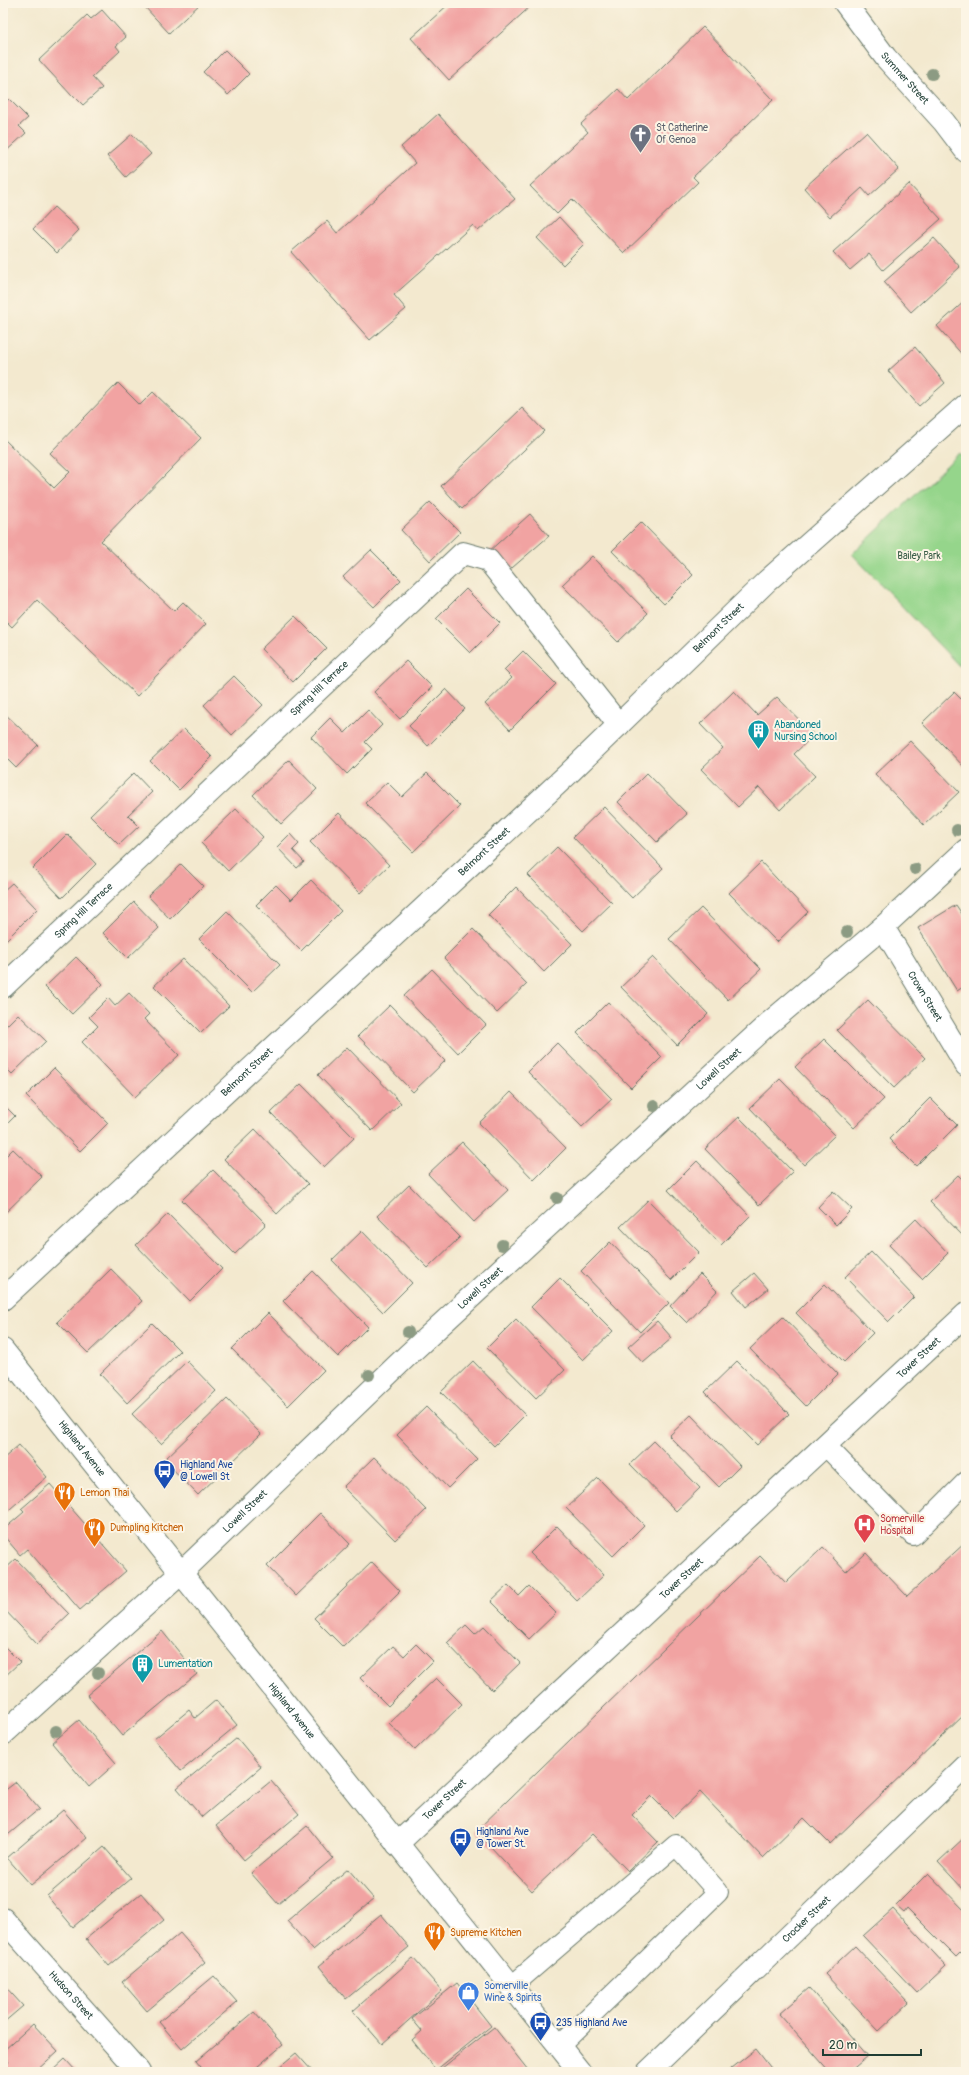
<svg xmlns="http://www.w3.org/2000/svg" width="969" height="2075" viewBox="0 0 969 2075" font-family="Pangolin,sans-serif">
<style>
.green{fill:#95d58b;stroke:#5a8960}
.building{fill:#f1a3a2}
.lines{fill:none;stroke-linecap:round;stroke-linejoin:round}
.service-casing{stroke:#69796a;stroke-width:22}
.minor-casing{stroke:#69796a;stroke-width:24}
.tertiary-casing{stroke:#69796a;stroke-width:24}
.secondary-casing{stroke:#69796a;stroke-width:24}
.service{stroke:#fff;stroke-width:20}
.minor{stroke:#fff;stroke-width:22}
.tertiary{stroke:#fff;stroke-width:22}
.secondary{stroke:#fff;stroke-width:22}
.tree{fill:#8c9b83}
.labels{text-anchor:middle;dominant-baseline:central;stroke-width:4;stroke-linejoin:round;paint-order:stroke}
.street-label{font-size:10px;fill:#1f3d34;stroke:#fcf5e5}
.worship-label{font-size:10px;fill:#5b616d;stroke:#fcf5e5;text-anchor:start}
.park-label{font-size:10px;fill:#375b45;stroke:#fcf5e5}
.culture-label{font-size:10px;fill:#0d838f;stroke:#fcf5e5;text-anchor:start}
.transit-label{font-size:10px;fill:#164399;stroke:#fcf5e5;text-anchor:start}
.food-label{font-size:10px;fill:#c56008;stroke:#fcf5e5;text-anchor:start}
.health-label{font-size:10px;fill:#be3a42;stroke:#fcf5e5;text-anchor:start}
.shop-label{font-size:10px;fill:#366cbe;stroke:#fcf5e5;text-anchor:start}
</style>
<rect width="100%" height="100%" fill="#fcf5e5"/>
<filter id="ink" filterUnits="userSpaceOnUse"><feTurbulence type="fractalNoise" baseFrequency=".025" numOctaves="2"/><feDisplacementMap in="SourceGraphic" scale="8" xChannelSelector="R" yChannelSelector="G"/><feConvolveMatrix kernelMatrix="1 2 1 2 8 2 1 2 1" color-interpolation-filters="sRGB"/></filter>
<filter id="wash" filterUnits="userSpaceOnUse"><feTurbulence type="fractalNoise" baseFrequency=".012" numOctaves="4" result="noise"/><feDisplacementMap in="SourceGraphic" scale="16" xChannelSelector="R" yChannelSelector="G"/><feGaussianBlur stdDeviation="0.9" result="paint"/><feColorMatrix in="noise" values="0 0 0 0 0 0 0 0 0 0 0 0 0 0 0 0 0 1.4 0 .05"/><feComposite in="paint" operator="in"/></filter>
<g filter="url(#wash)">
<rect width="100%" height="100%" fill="#f3e9cf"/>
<polygon class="green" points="960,453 966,460 966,673 852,554"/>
<g id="blocks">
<g class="building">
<polygon points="145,3 201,3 169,33 143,5"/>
<polygon points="450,3 532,3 533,4 449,80 411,38"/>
<polygon points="102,10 126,37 116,46 120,51 92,77 102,88 83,105 73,95 72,96 39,60 87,15 91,19"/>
<polygon points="703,27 773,100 693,177 698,182 624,253 572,199 557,214 530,186 588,132 581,124 618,89 628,100"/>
<polygon points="225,50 249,74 228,95 203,72"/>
<polygon points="9,99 28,118 19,126 26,133 3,154 3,105"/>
<polygon points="438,114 515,199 478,231 473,225 394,295 406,309 370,340 291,252 327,221 337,233 415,163 401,147"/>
<polygon points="866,132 899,169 869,196 862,188 830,217 804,188"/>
<polygon points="132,134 151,154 126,177 107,156"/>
<polygon points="909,184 941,219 883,270 869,254 850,270 833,252"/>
<polygon points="54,207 79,230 57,253 33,229"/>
<polygon points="559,217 584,244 563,265 537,238"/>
<polygon points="934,238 960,267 911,312 884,282"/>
<polygon points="966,300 966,359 937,326"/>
<polygon points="915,347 945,383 919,406 888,371"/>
<polygon points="118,383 140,405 153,392 201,438 101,541 174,611 183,602 206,624 137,696 37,600 12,627 3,618 3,438 54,488 70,472 50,453"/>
<polygon points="522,408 544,431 462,509 441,486"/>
<polygon points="430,502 460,532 430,561 401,530"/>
<polygon points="530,514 549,536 505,574 487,553"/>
<polygon points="641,522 693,575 664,604 612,551"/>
<polygon points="371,550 401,580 374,607 343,577"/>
<polygon points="592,556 648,613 618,642 562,585"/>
<polygon points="466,589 500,623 470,653 436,619"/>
<polygon points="295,616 327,648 293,682 261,649"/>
<polygon points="523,651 556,684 510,730 485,704 512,678 504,670"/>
<polygon points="406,661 432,687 400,719 374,692"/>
<polygon points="234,676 263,705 232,735 204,705"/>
<polygon points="446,689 465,709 428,746 409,726"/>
<polygon points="734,691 757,715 777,697 814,735 794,754 815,776 780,810 759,787 738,807 701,769 723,748 700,724"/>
<polygon points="954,692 966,704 966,769 922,723"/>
<polygon points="368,710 382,725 365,742 372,749 347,774 311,737 330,718 345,733"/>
<polygon points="3,712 38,745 16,768 3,755"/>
<polygon points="184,729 212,757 179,790 150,761"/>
<polygon points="910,741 959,792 924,825 875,774"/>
<polygon points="289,760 317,789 281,824 253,795"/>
<polygon points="134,773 152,792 128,815 139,826 119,845 90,816"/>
<polygon points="427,773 460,806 413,852 365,803 387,782 402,797"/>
<polygon points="647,773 687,814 657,842 618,802"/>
<polygon points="604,807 663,868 632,898 573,837"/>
<polygon points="236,809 263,837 228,871 201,843"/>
<polygon points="339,813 389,865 360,893 310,842"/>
<polygon points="67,834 96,864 62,898 33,868"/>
<polygon points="290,834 299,844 293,850 304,862 297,868 277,847"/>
<polygon points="557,847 612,903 583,931 528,875"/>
<polygon points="761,862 808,912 777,942 729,893"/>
<polygon points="181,864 203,886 170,919 148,896"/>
<polygon points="311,880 341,911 301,951 256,905 276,885 291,900"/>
<polygon points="12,883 37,909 3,943 3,891"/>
<polygon points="516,887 572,944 544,972 488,915"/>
<polygon points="134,902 159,928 128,958 103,933"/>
<polygon points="956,905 966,920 966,985 957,991 918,928"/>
<polygon points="701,908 761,969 728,1000 669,939"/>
<polygon points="227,911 280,965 252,992 199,939"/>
<polygon points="473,929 527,984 497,1013 444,958"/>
<polygon points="76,957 103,984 72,1014 45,987"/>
<polygon points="653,957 708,1014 677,1045 621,987"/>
<polygon points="183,959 229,1006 201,1033 154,986"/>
<polygon points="432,969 486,1025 458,1053 404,996"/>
<polygon points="129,993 149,1014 144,1019 179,1055 135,1097 82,1042 98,1026 89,1017 108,998 115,1006"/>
<polygon points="868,1000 925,1058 894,1088 837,1030"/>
<polygon points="608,1002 662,1057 631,1088 577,1033"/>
<polygon points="390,1005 445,1061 413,1092 358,1036"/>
<polygon points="18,1014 46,1041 12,1074 3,1065 3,1029"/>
<polygon points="824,1039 884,1099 854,1128 795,1067"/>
<polygon points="557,1043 612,1099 582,1127 528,1072"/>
<polygon points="347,1047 401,1103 372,1131 318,1075"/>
<polygon points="54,1068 108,1123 80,1151 26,1096"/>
<polygon points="780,1079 835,1135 804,1165 750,1108"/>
<polygon points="301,1084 354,1138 324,1167 271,1113"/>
<polygon points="511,1092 566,1148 534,1180 479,1123"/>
<polygon points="930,1098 957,1125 916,1166 889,1139"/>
<polygon points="3,1104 15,1116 3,1128"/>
<polygon points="739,1117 793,1172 759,1205 705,1149"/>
<polygon points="255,1129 308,1184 277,1214 224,1159"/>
<polygon points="462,1142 508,1190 474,1222 428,1174"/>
<polygon points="13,1149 42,1177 3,1215 3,1159"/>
<polygon points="697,1161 750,1216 721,1245 668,1190"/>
<polygon points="213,1170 266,1224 235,1254 182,1200"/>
<polygon points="958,1175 966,1183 966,1235 964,1237 930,1202"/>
<polygon points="409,1185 460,1237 428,1268 377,1216"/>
<polygon points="833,1191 852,1209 836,1225 818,1207"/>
<polygon points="648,1200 699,1252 671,1280 620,1227"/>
<polygon points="168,1214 222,1269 190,1301 136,1245"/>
<polygon points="916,1219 948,1253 922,1279 889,1245"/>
<polygon points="362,1231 412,1283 383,1312 332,1260"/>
<polygon points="610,1242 669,1303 640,1332 581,1271"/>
<polygon points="871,1252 914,1297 889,1322 845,1277"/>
<polygon points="111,1269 142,1301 88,1353 57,1322"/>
<polygon points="313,1271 368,1327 338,1357 283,1301"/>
<polygon points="754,1273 768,1289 746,1307 733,1291"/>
<polygon points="700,1274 717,1291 687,1323 670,1306"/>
<polygon points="560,1278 613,1331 583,1360 531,1307"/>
<polygon points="825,1284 873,1333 844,1362 796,1313"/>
<polygon points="268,1313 324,1370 288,1406 232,1349"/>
<polygon points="783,1317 838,1374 806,1406 750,1349"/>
<polygon points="516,1319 565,1370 536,1398 487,1348"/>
<polygon points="657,1321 672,1338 643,1363 628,1347"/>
<polygon points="152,1323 180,1351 127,1403 100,1374"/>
<polygon points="187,1361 216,1391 161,1444 132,1414"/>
<polygon points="473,1361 525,1415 494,1446 441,1392"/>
<polygon points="737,1361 789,1414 757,1445 705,1392"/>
<polygon points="227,1399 261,1434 198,1495 164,1460"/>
<polygon points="426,1407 477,1459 448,1488 397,1435"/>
<polygon points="691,1415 740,1466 719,1487 669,1436"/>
<polygon points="654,1441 700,1488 676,1511 630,1464"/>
<polygon points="19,1445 47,1477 3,1515 3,1459"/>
<polygon points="374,1457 426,1510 395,1540 343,1487"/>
<polygon points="598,1478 644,1525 613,1556 566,1508"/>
<polygon points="50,1484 126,1571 80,1610 27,1549 20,1555 3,1535 3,1530 24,1512 21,1509"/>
<polygon points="320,1513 350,1544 296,1596 267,1566"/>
<polygon points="557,1526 604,1575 577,1601 530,1553"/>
<polygon points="966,1542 966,1713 830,1844 804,1818 763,1858 700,1792 673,1818 651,1796 632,1815 658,1842 628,1871 592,1834 532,1891 476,1831 760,1556 786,1583 823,1547 846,1572 866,1553 907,1596"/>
<polygon points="16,1559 69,1614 37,1644 3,1608 3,1571"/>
<polygon points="372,1562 400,1591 343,1647 314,1618"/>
<polygon points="508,1585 519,1596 529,1586 556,1613 529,1639 491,1601"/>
<polygon points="466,1625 475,1634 484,1626 520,1663 492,1690 447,1643"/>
<polygon points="162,1631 197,1674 122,1736 87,1695"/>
<polygon points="416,1644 433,1661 388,1706 360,1678 393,1646 404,1656"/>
<polygon points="3,1645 20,1662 3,1678"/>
<polygon points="436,1678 462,1704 415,1750 389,1723"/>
<polygon points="216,1700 237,1725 181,1771 154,1739 189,1710 195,1718"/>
<polygon points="79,1720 116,1763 89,1787 52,1743"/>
<polygon points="237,1738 261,1767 202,1817 177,1788"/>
<polygon points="271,1781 299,1814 244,1860 216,1826"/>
<polygon points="16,1782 39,1809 3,1839 3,1792"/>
<polygon points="63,1810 87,1838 31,1885 7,1858"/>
<polygon points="307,1826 333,1858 278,1904 251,1873"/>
<polygon points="966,1836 966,1892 938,1862"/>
<polygon points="104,1847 131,1878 73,1927 47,1896"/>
<polygon points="348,1869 374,1899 313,1950 287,1921"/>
<polygon points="928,1873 966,1912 966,1947 956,1957 907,1908 904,1912 896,1905"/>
<polygon points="141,1893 164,1920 109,1966 86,1939"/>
<polygon points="893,1909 946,1966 917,1993 863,1936"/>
<polygon points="381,1914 409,1947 346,1999 319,1966"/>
<polygon points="180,1933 205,1962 147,2011 122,1982"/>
<polygon points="855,1946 909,2003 879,2031 825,1974"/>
<polygon points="413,1958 442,1991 382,2044 353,2011"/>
<polygon points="214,1976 237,2002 182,2049 159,2022"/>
<polygon points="457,1983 491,2026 436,2070 412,2040 422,2031 412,2019"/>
<polygon points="3,1984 23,2006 3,2023"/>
<polygon points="809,1988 868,2056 849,2072 830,2072 779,2014"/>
<polygon points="254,2012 283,2045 251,2072 205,2072 196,2061"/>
<polygon points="33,2024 58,2051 35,2072 3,2072 3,2068 9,2062 3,2055 3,2051"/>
<polygon points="494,2027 528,2070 525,2072 437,2072"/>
<polygon points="756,2049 774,2072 727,2072"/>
<polygon points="296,2053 313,2072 273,2072"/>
<polygon points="65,2059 77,2072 51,2072"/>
</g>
</g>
</g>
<g filter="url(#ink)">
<use href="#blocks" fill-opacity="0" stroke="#69796a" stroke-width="1"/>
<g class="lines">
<defs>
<g id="service">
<polyline points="825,1445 913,1535 966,1482"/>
<polyline points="512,1986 676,1845 718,1892 559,2046"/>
</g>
<g id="minor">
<path id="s1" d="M 883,927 L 966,1065"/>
<path id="s2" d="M 3,987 L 463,553 L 488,560 L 619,725"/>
<path id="s3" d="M 3,1299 L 568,774 L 767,581 L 966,405"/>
<path id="s4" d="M 397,1844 L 966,1314"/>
<path id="s5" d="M 3,1919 L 139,2072"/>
<path id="s6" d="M 648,2072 L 966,1766"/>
</g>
<g id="tertiary">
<path id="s7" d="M 3,1734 L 181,1573 L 408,1355 L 612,1167 L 768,1024 L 883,927 L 966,850"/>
</g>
<g id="secondary">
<path id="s8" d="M 845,3 L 886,58 L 944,122 L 966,151"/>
<path id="s9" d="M 3,1350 L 580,2072"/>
</g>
</defs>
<use href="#service" class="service-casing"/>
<use href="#minor" class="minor-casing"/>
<use href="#tertiary" class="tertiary-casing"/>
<use href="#secondary" class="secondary-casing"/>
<use href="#service" class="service"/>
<use href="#minor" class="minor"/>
<use href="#tertiary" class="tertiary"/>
<use href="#secondary" class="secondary"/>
</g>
<g class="tree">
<circle cx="932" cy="74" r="6"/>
<circle cx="957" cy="830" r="6"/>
<circle cx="915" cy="869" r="6"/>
<circle cx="847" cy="932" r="6"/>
<circle cx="654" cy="1106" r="6"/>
<circle cx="557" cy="1198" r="6"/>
<circle cx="502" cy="1245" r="6"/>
<circle cx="408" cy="1332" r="6"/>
<circle cx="369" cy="1375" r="6"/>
<circle cx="98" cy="1673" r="6"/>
<circle cx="56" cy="1731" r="6"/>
</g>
</g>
<defs>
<symbol id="church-pin" viewBox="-11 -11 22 30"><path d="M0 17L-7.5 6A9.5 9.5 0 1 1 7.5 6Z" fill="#6b7280" stroke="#fcf5e5"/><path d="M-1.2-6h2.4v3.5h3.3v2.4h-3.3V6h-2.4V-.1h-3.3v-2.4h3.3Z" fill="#fff"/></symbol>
<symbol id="building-pin" viewBox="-11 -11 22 30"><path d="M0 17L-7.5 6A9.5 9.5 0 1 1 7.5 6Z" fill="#0f9aa8" stroke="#fcf5e5"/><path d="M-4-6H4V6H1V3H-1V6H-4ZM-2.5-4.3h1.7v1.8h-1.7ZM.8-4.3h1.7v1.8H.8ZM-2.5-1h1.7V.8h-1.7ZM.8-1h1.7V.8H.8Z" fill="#fff"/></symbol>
<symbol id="bus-pin" viewBox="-11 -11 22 30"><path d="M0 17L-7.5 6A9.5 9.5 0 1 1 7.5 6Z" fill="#1a4fb4" stroke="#fcf5e5"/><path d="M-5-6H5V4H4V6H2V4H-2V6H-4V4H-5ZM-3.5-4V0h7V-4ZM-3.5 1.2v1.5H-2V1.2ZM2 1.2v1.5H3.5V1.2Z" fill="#fff"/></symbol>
<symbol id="restaurant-pin" viewBox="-11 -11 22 30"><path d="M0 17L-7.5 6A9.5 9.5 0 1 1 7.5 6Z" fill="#e8710a" stroke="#fcf5e5"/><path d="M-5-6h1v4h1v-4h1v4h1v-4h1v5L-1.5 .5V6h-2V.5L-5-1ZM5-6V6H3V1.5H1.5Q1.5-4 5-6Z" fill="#fff"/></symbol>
<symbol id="hospital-pin" viewBox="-11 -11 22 30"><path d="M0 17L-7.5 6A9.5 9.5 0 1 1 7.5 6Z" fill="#e0444e" stroke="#fcf5e5"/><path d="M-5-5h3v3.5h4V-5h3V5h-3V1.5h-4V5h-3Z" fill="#fff"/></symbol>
<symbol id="shop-pin" viewBox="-11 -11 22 30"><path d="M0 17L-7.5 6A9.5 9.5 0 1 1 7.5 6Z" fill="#3f7fe0" stroke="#fcf5e5"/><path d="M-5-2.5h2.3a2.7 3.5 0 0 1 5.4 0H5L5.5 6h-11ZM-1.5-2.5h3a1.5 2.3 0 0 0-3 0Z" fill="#fff"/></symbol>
</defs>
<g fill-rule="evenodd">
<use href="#church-pin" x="628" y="122" width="25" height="34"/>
<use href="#building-pin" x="746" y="718" width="25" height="34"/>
<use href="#bus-pin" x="152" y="1458" width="25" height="34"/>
<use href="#restaurant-pin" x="52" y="1480" width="25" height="34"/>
<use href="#hospital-pin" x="852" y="1512" width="25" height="34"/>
<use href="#restaurant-pin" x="82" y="1516" width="25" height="34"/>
<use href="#building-pin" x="130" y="1652" width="25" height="34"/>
<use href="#bus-pin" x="448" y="1826" width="25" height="34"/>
<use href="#restaurant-pin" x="422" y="1920" width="25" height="34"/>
<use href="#shop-pin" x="456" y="1980" width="25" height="34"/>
<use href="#bus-pin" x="528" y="2010" width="25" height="34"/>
</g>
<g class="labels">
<g class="street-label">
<text stroke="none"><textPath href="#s8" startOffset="96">Summer Street</textPath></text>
<text stroke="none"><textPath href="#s3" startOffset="981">Belmont Street</textPath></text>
<text stroke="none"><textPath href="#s2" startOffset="435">Spring Hill Terrace</textPath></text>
<text stroke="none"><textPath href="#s3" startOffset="657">Belmont Street</textPath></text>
<text stroke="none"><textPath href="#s2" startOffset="111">Spring Hill Terrace</textPath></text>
<text stroke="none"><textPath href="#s1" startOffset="81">Crown Street</textPath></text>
<text stroke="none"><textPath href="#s7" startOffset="977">Lowell Street</textPath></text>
<text stroke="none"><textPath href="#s3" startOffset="333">Belmont Street</textPath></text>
<text stroke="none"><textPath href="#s7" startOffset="653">Lowell Street</textPath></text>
<text stroke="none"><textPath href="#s4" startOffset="713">Tower Street</textPath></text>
<text stroke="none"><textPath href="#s9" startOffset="126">Highland Avenue</textPath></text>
<text stroke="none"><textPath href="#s7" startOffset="329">Lowell Street</textPath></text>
<text stroke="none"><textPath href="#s4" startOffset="389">Tower Street</textPath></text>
<text stroke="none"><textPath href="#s9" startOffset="462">Highland Avenue</textPath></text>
<text stroke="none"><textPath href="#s4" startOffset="65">Tower Street</textPath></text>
<text stroke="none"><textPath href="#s6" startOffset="220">Crocker Street</textPath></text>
<text stroke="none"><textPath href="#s5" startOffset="102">Hudson Street</textPath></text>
</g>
<g class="worship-label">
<text x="656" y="128">St Catherine<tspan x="656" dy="12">Of Genoa</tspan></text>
</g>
<g class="park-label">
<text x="919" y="556">Bailey Park</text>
</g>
<g class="culture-label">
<text x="774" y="725">Abandoned<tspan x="774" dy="12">Nursing School</tspan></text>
<text x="158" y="1664">Lumentation</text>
</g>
<g class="transit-label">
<text x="180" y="1465">Highland Ave<tspan x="180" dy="12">@ Lowell St</tspan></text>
<text x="476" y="1832">Highland Ave<tspan x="476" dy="12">@ Tower St.</tspan></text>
<text x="556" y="2023">235 Highland Ave</text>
</g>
<g class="food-label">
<text x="80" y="1493">Lemon Thai</text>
<text x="110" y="1528">Dumpling Kitchen</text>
<text x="450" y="1933">Supreme Kitchen</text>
</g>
<g class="health-label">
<text x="880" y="1519">Somerville<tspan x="880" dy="12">Hospital</tspan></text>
</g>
<g class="shop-label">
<text x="484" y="1986">Somerville<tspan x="484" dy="12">Wine &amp; Spirits</tspan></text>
</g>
</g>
<rect width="969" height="2075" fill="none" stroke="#fcf5e5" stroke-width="16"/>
<path d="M823 2049v6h98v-6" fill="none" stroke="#1f3d34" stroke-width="2"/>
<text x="829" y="2049" font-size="12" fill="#1f3d34" stroke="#fcf5e5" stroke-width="3" paint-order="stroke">20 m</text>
</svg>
